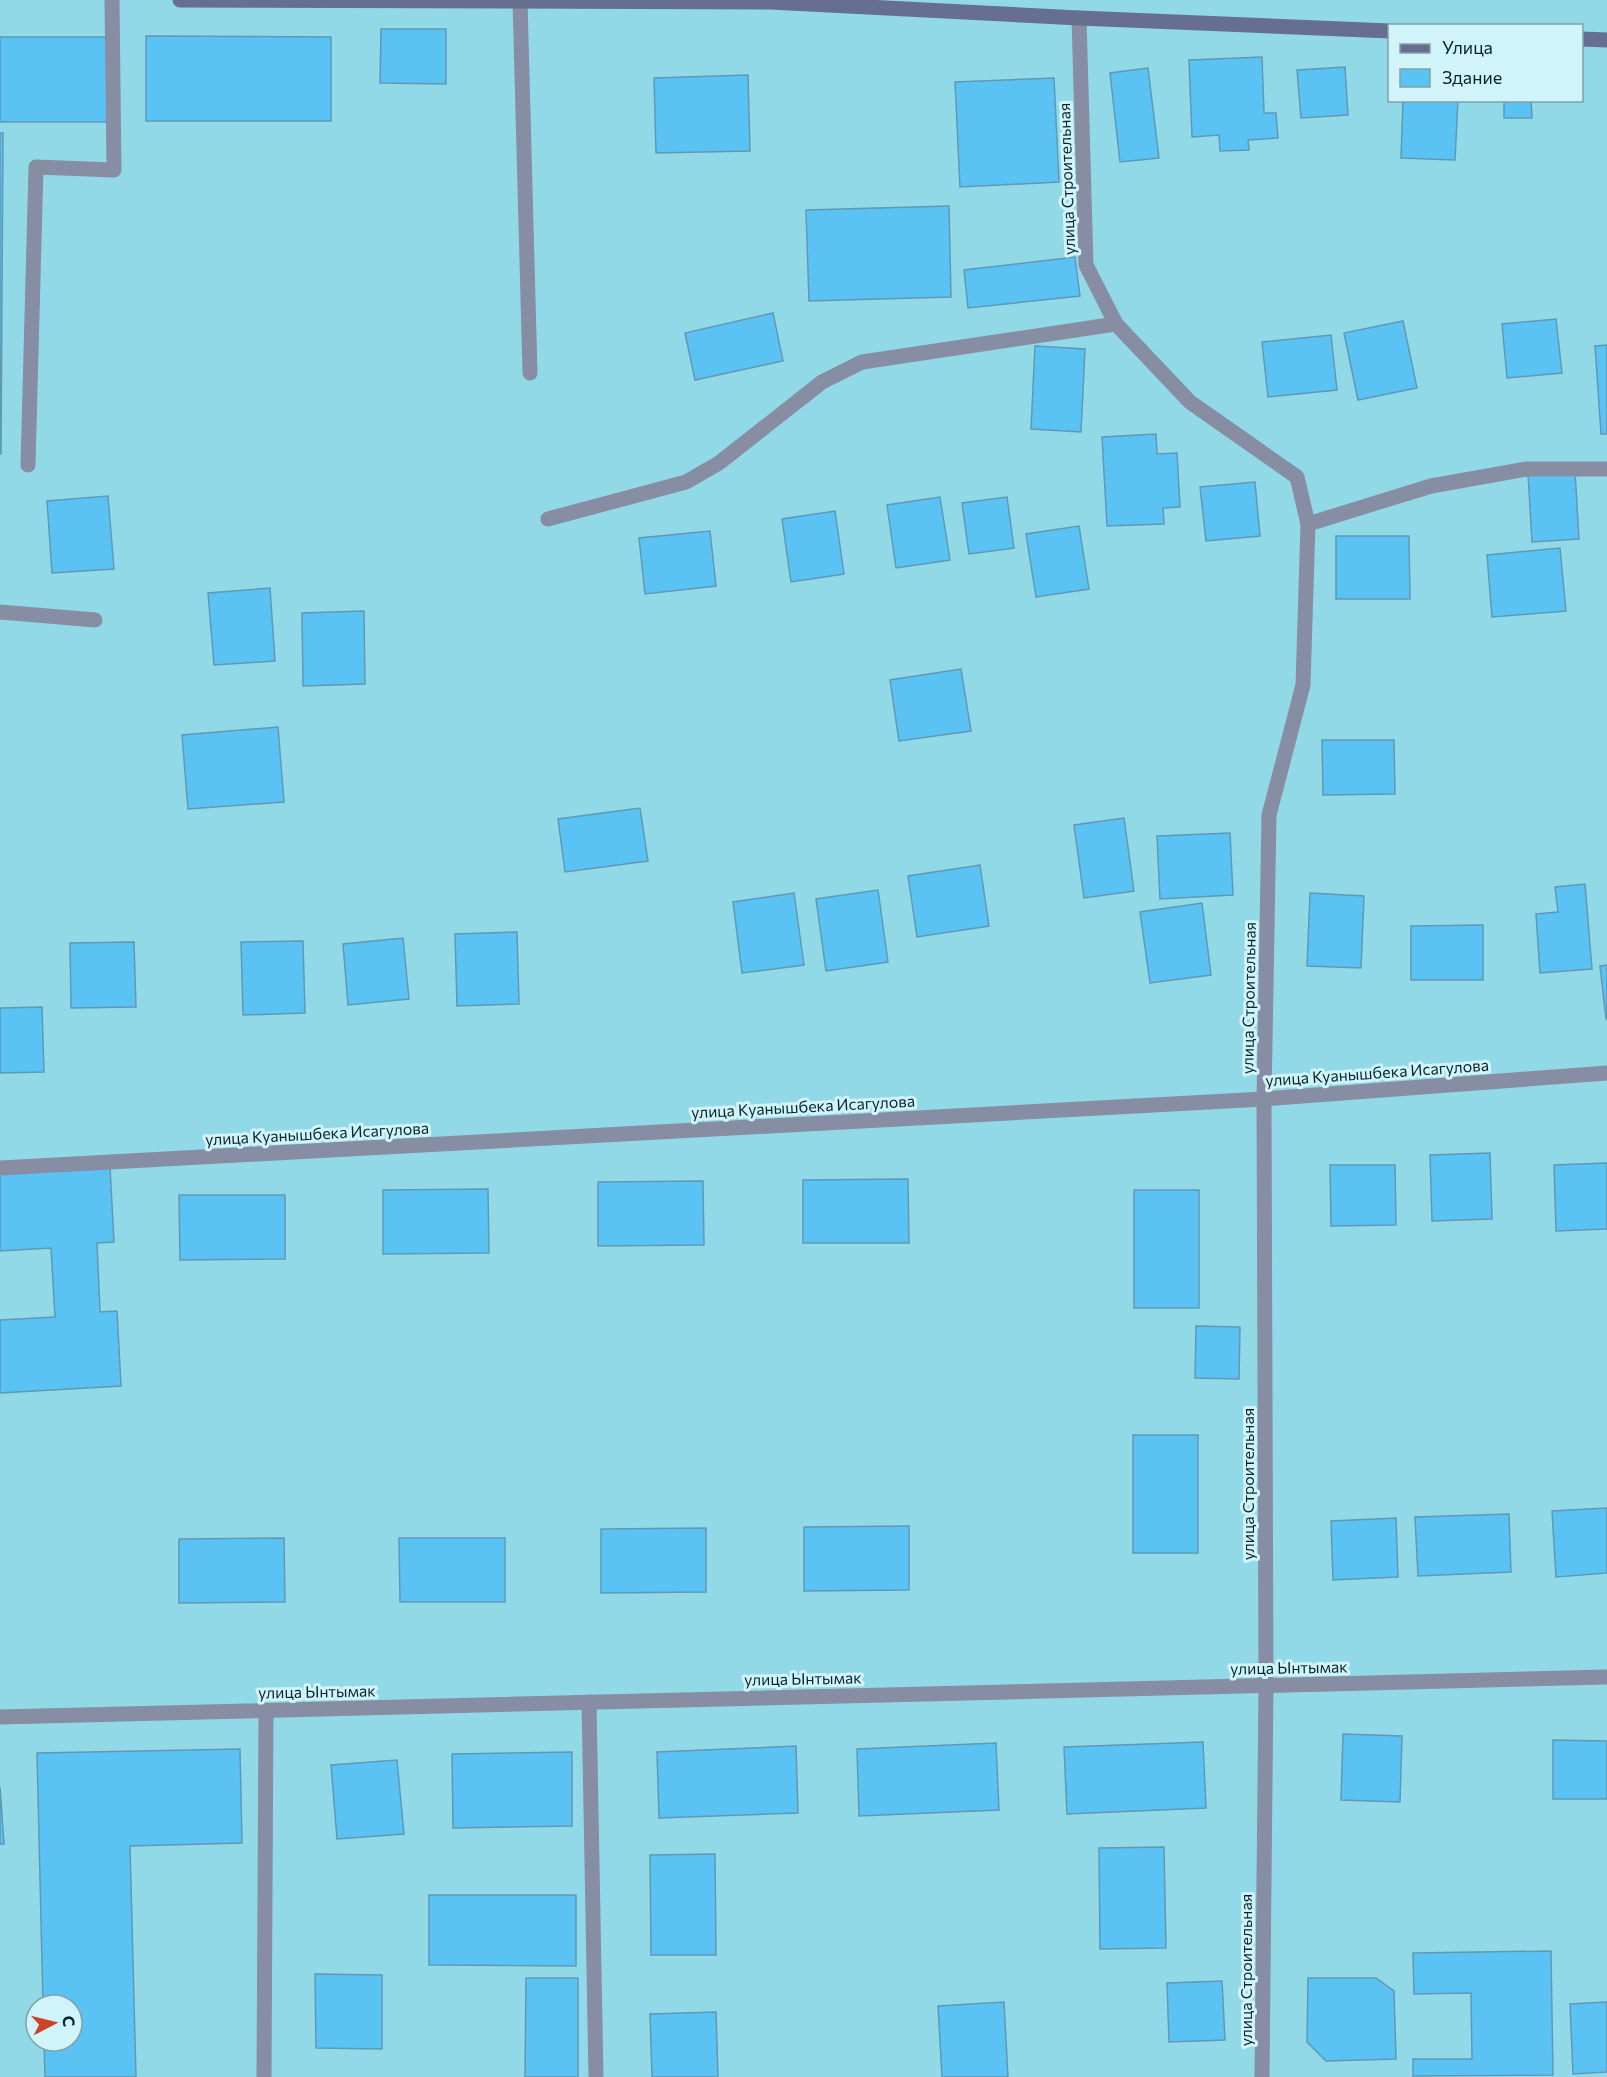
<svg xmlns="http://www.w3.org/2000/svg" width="1607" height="2077" viewBox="0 0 1607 2077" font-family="Commissioner,sans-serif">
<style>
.building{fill:#5bc2f4;stroke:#6099b6;stroke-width:1.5}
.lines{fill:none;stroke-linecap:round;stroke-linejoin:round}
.lane{stroke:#878ea3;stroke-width:15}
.street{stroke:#878ea3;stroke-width:15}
.secondary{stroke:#666f8f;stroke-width:15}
.labels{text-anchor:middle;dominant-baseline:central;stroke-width:6;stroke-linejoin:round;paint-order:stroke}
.street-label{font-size:16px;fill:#07262c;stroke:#d1f4fb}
</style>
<rect width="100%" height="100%" fill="#92d9e8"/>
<g class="building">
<polygon points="381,29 446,29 446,84 380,83"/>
<polygon points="146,36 331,37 331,121 146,121"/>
<rect x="0" y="37" width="113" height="85"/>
<polygon points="1262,57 1264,113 1276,113 1278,138 1248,140 1249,150 1220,151 1219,135 1192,137 1189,60"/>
<polygon points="1345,67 1348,115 1301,118 1297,70"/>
<polygon points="1148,68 1159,158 1120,162 1110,73"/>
<polygon points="748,75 750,151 656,153 654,78"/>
<polygon points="1054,78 1059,182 960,187 955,82"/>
<polygon points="1403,100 1458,100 1455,160 1401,158"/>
<polygon points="1504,100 1531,100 1532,118 1504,118"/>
<polygon points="0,133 3,133 1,454 0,454"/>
<polygon points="949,206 951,297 809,301 806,210"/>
<polygon points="1075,257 1080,296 968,308 964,270"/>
<polygon points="773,313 783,361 695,380 685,333"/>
<polygon points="1556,319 1562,373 1507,378 1502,324"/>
<polygon points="1403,321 1417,388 1358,400 1344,333"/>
<polygon points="1331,335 1337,390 1268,397 1262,342"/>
<polygon points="1607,345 1607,434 1601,434 1595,346"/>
<polygon points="1035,346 1085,349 1081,432 1031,429"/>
<polygon points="1156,434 1157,454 1177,453 1180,507 1163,508 1164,524 1107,526 1102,437"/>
<polygon points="1575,471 1579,539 1532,542 1528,474"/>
<polygon points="1255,482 1260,536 1206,541 1200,487"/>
<polygon points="108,496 114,569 52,573 47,501"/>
<polygon points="940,497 950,560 896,568 887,505"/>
<polygon points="1007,497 1014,548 969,554 962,503"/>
<polygon points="835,511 844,574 791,582 782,519"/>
<polygon points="1079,526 1089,589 1036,597 1026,534"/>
<polygon points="710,531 716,586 645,594 639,538"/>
<polygon points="1336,536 1409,536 1410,599 1336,599"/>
<polygon points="1560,548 1566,611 1492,617 1487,555"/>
<polygon points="270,588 275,661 214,665 208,593"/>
<polygon points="364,611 365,684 303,686 302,613"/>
<polygon points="961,669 971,731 899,741 890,680"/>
<polygon points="278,727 284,802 188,809 182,735"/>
<polygon points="1322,740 1394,740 1395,794 1323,795"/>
<polygon points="640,808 648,861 565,872 558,819"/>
<polygon points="1124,818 1134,891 1084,898 1074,825"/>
<polygon points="1230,833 1233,895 1160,899 1157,836"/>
<polygon points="980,865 989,926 917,937 908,876"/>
<polygon points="1585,884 1592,969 1540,973 1536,914 1558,912 1555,887"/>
<polygon points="878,890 888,962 826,971 816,899"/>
<polygon points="794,893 804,965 742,973 733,902"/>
<polygon points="1310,893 1364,896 1361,968 1307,966"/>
<polygon points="1202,903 1211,975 1150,983 1140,912"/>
<polygon points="1483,925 1483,980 1411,980 1411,926"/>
<polygon points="517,932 519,1004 457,1006 455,934"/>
<polygon points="403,938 409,999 348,1005 343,944"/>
<polygon points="303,941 305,1013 243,1015 241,942"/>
<polygon points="134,942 136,1007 71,1008 70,943"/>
<polygon points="1607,965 1607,1019 1606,1019 1600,966"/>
<polygon points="42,1007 44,1072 0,1073 0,1008"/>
<polygon points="1490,1153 1492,1219 1432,1221 1430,1155"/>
<polygon points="1607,1163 1607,1229 1556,1231 1554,1165"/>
<polygon points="1330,1165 1395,1165 1396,1225 1331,1226"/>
<polygon points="110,1167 114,1242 97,1243 100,1312 117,1311 121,1386 0,1393 0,1320 55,1317 51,1248 0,1251 0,1173"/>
<polygon points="908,1179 909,1243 803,1243 803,1180"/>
<polygon points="703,1181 704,1245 598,1246 598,1182"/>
<polygon points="488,1189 489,1253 383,1254 383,1190"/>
<rect x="1134" y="1190" width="65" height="118"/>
<polygon points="179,1195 285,1195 285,1259 180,1260"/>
<polygon points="1196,1326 1240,1327 1239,1379 1195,1378"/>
<rect x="1133" y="1435" width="65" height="118"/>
<polygon points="1607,1508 1607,1573 1556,1577 1552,1511"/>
<polygon points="1509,1514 1511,1572 1418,1576 1415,1517"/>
<polygon points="1396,1518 1398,1577 1333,1580 1331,1521"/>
<polygon points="909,1526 909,1590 804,1591 804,1527"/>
<polygon points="706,1528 706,1592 601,1593 601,1529"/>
<polygon points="284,1538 285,1602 179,1603 179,1539"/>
<polygon points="399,1538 505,1538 505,1602 400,1602"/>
<polygon points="1343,1734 1402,1736 1400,1802 1341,1800"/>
<polygon points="1553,1740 1607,1741 1607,1799 1553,1799"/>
<polygon points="1203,1742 1206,1808 1067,1814 1064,1747"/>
<polygon points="996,1743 999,1810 859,1816 857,1749"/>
<polygon points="796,1746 798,1813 659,1818 657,1752"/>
<polygon points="240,1749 242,1843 130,1846 136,2077 45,2077 44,2041 72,2041 72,2005 43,2005 37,1753"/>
<polygon points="572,1752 572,1826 453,1828 452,1754"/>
<polygon points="397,1760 404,1834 337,1839 331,1765"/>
<polygon points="0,1787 4,1844 0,1844"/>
<polygon points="1164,1847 1166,1948 1100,1949 1099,1848"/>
<polygon points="715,1854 716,1955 651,1955 650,1855"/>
<polygon points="429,1895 576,1895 576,1966 429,1965"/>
<polygon points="1551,1951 1553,2075 1413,2076 1413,2059 1472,2059 1471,1993 1414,1994 1413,1953"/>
<polygon points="315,1974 382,1975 382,2049 316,2048"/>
<polygon points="526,1978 578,1978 578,2077 525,2077"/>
<polygon points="1308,1978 1376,1978 1394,1991 1396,2059 1326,2061 1307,2042"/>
<polygon points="1222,1981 1225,2040 1169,2042 1167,1983"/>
<polygon points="1004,2002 1008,2077 942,2077 938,2006"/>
<polygon points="1607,2002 1607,2072 1573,2074 1570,2004"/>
<polygon points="716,2012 718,2077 652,2077 650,2014"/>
</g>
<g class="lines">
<g class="lane">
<polyline points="28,465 36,167 114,170 112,0"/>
<polyline points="264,2077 266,1710"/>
</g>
<g class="street">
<polyline points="520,1 530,373"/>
<polyline points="1079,18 1086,265 1116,324 1190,402 1297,477 1308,524 1303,685 1269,815 1264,1099 1266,1685 1262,2077"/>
<polyline points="548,519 686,482 719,463 822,382 862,362 1116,324"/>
<polyline points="1308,524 1431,486 1527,469 1607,469"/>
<polyline points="0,612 95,620"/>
<polyline points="0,1168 1264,1099 1607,1073"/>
<polyline points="589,1702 596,2077"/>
<polyline points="0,1717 1607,1677"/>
</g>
<g class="secondary">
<polyline points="180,0 770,2 1079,18 1390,31"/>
<polyline points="1582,39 1607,40"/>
</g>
</g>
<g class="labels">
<g class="street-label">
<text transform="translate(1066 179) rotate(-92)">улица Строительная</text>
<text transform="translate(1248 998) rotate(-89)">улица Строительная</text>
<text transform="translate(1377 1072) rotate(-4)">улица Куанышбека Исагулова</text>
<text transform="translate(803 1106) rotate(-3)">улица Куанышбека Исагулова</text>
<text transform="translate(317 1133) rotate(-3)">улица Куанышбека Исагулова</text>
<text transform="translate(1247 1484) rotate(-90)">улица Строительная</text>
<text transform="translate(1289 1667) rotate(-1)">улица Ынтымак</text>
<text transform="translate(803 1678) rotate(-1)">улица Ынтымак</text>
<text transform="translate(317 1691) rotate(-1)">улица Ынтымак</text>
<text transform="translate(1245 1970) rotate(-90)">улица Строительная</text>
</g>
</g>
<rect x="1388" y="24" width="195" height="78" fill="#d1f4fb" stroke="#80a2a8" stroke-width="1.5"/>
<rect x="1400" y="44" width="30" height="9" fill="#666f8f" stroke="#80a2a8" stroke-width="1.5"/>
<text x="1442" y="54" font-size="18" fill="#07262c">Улица</text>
<rect x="1400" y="69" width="30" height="18" fill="#5bc2f4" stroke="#80a2a8" stroke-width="1.5"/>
<text x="1442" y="84" font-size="18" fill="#07262c">Здание</text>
<g transform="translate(54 2023) rotate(83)"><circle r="28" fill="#d1f4fb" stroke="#80a2a8" stroke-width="1.5"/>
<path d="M0-4.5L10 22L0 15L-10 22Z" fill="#cd4229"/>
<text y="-9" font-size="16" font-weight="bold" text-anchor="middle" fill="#07262c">С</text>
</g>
</svg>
